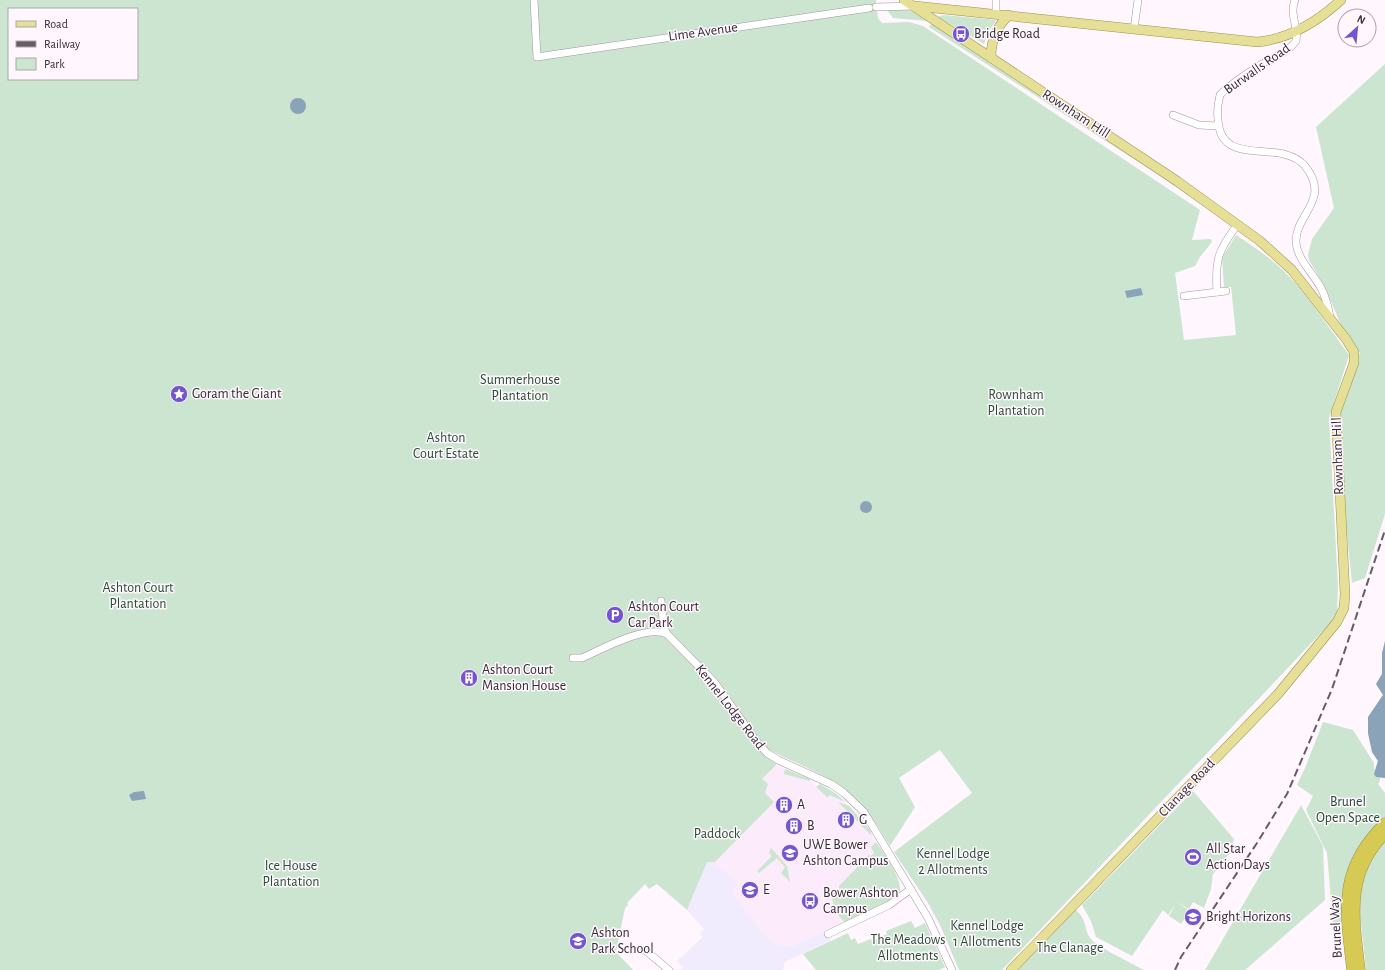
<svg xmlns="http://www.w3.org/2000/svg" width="1385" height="970" viewBox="0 0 1385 970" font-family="'Alegreya Sans',sans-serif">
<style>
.commercial{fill:#f1ecfd}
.built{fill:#fcebfa}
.green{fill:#cce5d1;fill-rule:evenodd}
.water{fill:#8ba3b8}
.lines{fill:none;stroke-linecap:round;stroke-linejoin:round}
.minor-casing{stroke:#a692a3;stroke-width:8}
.major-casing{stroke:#9d9248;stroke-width:10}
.highway-casing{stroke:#9d9248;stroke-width:11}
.minor{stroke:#fff;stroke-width:7}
.major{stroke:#e6df98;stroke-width:9}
.highway{stroke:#d6c954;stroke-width:10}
.rail{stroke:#655d64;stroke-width:2;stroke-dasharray:8 4;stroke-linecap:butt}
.labels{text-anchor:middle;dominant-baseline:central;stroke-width:3;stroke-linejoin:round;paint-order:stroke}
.street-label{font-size:14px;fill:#332b32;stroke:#fff6fe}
.poi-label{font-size:14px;fill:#332b32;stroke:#fff6fe;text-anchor:start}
.park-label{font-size:14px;fill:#234e2f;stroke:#fff6fe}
</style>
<rect width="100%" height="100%" fill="#fff6fe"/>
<polygon class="commercial" points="707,861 715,862 739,885 732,893 776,945 792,946 827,931 831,940 785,962 783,970 681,970 683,967 677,961 703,937 700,933 704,929 687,910"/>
<polygon class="built" points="776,762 775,765 810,779 816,787 820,784 835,793 859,815 870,830 872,836 885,856 899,882 900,890 895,898 827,931 792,946 785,947 776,945 762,933 732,893 739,885 715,863 707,861 685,838"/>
<g class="green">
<path d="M 0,0 L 876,0 L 878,18 L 882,23 L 909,22 L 923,26 L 1200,210 L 1192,240 L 1211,239 L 1212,242 L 1200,257 L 1195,266 L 1175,273 L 1184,340 L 1236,335 L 1231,287 L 1224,287 L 1222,258 L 1236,235 C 1254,247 1272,259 1287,274 C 1310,298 1329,328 1349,355 L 1329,418 L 1338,586 L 1337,616 L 1002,970 L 959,970 L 940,925 L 928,903 L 894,852 L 972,793 L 940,750 L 899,778 L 915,807 L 890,846 C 879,829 868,808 852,795 C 829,775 797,764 771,751 L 776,762 L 776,765 L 762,779 L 768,784 L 765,793 L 774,802 L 715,862 L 707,862 L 687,910 L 657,884 L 649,889 L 645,884 L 627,903 L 628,905 L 625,908 L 616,952 L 633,970 L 0,970 ZM 9,9 L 137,9 L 137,79 L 9,79 Z"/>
<polygon points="886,9 909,10 927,21 893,18"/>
<polygon points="943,15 996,20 988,33 984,44 938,17"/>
<polygon points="932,23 1132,154 1227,221 1229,224 1157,174 929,27"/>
<polygon points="1385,64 1385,514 1365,578 1352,583 1346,524 1339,413 1360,353 1342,328 1326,289 1309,260 1308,255 1312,239 1334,208 1316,127"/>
<polygon points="1385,641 1385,778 1380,777 1380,781 1378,784 1385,793 1385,970 1366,970 1361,923 1333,924 1327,853 1306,810 1313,796 1297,785 1305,768 1323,722 1353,730 1374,763 1374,770 1375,769 1378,761 1372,752 1368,733 1368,717 1383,695 1376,684 1382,674 1382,653"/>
<polygon points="785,769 810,779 810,781 784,774"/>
<polygon points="820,784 835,793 846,802 829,795 828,798 816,787"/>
<polygon points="1193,791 1234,839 1232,851 1213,874 1211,889 1204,908 1193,902 1189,909 1177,902 1190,911 1181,924 1169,916 1175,905 1168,915 1163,910 1132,956 1096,937 1091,921 1082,905"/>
<polygon points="838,802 849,806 870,830 872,836"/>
<polygon points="1301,805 1323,846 1325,900 1245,970 1205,970"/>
<path d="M 876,842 C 883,852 902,878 900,891 C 898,902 856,918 845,923 L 834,910 L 832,896 L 840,895 L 839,886 L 869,855 L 871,856 L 874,853 L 871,847 Z"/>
<polygon points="771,848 787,866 790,882 781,873 785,867 777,858 759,873 757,871 772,856 769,853"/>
<path d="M 1076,910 C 1089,922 1083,931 1092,940 C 1098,947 1133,964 1144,970 L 1018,970 Z"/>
<polygon points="911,921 915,928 925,923 945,967 939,970 816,970 803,954 848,933 851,940 855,938 858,944 871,939 872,941 887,934 886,931"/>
</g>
<g class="water">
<circle cx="298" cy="106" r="8"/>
<polygon points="1141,288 1143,295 1127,298 1125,291"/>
<circle cx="866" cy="507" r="6"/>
<polygon points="1385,641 1385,778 1376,777 1374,774 1378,761 1372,752 1368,733 1368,717 1383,695 1376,684 1382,674 1382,653"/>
<polygon points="144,791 146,799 132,801 129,795 134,792"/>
</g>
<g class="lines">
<defs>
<g id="minor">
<polyline points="534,0 537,57 869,8"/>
<polyline points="996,0 996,13"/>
<path d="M 1295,0 C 1289,15 1299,27 1296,41 C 1288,52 1273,58 1262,64 C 1248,73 1231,83 1220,95 C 1218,103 1217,112 1218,119 C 1220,170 1281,137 1305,166 C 1332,200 1295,214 1296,242 C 1297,259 1313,273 1321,288 C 1326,297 1328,306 1330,317"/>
<polyline points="876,7 914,6"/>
<polyline points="1134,29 1138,0"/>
<polyline points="1173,115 1199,125 1218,126"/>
<path d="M 1217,292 C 1215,259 1218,251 1237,225"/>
<polyline points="1184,296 1226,291"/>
<polyline points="661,601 664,628 667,634"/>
<path d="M 573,658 L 582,658 C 602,649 647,624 667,634 L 715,683 L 757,742 L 767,753 L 778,760 L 831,784 L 844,793 L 864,812 L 928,918 L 952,970"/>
<polyline points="828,934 889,905 911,889"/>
<polyline points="645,950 669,970"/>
</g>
<g id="major">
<polyline points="904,0 1177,181 1260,241 1292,270 1346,339 1354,352 1354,363 1336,412 1345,594 1344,608 1337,622 1278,694 1011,970"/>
<path d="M 915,6 L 1257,42 C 1290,39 1317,22 1341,0"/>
<path d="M 991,57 C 991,40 996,27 1009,15"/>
</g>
<g id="highway">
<path d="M 1352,970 C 1345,909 1337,869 1385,823"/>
<path d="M 1360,970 C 1354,919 1345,874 1385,834"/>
</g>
</defs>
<use href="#minor" class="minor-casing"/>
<use href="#major" class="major-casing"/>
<use href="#highway" class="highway-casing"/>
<use href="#minor" class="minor"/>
<use href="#major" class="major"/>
<use href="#highway" class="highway"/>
<polyline class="rail" points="1175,970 1181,957 1257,843 1287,794 1332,689 1385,530"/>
</g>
<defs>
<symbol id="bus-disc" viewBox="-11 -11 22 22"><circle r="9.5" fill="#7455ce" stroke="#fff6fe"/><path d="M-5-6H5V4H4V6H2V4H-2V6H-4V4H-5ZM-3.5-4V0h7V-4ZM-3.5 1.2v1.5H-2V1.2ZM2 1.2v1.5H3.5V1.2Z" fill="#fff"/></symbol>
<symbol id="sight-disc" viewBox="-11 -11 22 22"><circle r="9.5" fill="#7455ce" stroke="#fff6fe"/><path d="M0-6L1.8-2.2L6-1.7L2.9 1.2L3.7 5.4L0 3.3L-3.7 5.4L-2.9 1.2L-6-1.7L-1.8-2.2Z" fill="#fff"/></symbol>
<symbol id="parking-disc" viewBox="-11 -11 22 22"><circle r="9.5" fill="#7455ce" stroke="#fff6fe"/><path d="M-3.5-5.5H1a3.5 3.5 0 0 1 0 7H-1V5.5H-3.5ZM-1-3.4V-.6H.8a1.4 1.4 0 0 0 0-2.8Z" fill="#fff"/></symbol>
<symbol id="building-disc" viewBox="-11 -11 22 22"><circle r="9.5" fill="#7455ce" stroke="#fff6fe"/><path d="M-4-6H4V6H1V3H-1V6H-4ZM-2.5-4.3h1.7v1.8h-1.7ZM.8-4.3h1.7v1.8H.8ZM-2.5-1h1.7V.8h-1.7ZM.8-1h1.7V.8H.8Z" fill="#fff"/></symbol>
<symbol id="university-disc" viewBox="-11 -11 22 22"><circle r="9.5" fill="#7455ce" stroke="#fff6fe"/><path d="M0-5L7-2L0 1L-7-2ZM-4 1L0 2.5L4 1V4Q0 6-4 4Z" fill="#fff"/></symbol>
<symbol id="stadium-disc" viewBox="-11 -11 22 22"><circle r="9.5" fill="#7455ce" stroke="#fff6fe"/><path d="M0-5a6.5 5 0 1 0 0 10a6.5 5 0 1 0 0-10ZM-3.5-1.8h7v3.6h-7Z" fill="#fff"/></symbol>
<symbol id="school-disc" viewBox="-11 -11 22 22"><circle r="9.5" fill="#7455ce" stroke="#fff6fe"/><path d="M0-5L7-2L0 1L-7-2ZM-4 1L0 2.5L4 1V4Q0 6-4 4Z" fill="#fff"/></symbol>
</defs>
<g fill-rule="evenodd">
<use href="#bus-disc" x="951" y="24" width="20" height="20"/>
<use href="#sight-disc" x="169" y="384" width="20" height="20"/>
<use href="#parking-disc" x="605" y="605" width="20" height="20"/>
<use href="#building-disc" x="459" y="668" width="20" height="20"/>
<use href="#building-disc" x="774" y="795" width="20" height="20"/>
<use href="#building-disc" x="836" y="810" width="20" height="20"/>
<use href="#building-disc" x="784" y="816" width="20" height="20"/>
<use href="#university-disc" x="780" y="843" width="20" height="20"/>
<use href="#stadium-disc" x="1183" y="847" width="20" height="20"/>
<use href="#university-disc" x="740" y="880" width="20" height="20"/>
<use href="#bus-disc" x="800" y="891" width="20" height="20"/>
<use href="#school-disc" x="1183" y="907" width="20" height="20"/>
<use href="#school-disc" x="568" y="931" width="20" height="20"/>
</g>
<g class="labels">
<g class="street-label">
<text transform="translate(703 32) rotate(-8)">Lime Avenue</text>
<text transform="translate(1257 69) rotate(-35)">Burwalls Road</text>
<text transform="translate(1076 114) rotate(33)">Rownham Hill</text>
<text transform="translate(1338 456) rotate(-92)">Rownham Hill</text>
<text transform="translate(730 707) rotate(52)">Kennel Lodge Road</text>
<text transform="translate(1187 788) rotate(-46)">Clanage Road</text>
<text transform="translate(1336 927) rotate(-93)">Brunel Way</text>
</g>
<g class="poi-label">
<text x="974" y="34">Bridge Road</text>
<text x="192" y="394">Goram the Giant</text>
<text x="628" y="607">Ashton Court<tspan x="628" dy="16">Car Park</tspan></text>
<text x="482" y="670">Ashton Court<tspan x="482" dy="16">Mansion House</tspan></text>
<text x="797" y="805">A</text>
<text x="859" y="820">G</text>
<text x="807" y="826">B</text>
<text x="803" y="845">UWE Bower<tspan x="803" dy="16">Ashton Campus</tspan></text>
<text x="1206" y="849">All Star<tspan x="1206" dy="16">Action Days</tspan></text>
<text x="763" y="890">E</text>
<text x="823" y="893">Bower Ashton<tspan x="823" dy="16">Campus</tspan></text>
<text x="1206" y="917">Bright Horizons</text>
<text x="591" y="933">Ashton<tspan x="591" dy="16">Park School</tspan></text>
</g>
<g class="park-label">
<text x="520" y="380">Summerhouse<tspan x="520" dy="16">Plantation</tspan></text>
<text x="1016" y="395">Rownham<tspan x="1016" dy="16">Plantation</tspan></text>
<text x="446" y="438">Ashton<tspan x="446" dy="16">Court Estate</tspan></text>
<text x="138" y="588">Ashton Court<tspan x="138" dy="16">Plantation</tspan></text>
<text x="1348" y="802">Brunel<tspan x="1348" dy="16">Open Space</tspan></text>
<text x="717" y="834">Paddock</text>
<text x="953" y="854">Kennel Lodge<tspan x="953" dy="16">2 Allotments</tspan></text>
<text x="291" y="866">Ice House<tspan x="291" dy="16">Plantation</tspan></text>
<text x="987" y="926">Kennel Lodge<tspan x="987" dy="16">1 Allotments</tspan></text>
<text x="908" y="940">The Meadows<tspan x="908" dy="16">Allotments</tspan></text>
<text x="1070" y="948">The Clanage</text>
</g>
</g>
<rect x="8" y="8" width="130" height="72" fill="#fff6fe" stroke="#ada5ac"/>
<rect x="16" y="21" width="20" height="6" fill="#e6df98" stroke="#ada5ac"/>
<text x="44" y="28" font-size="12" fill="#332b32">Road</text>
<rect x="16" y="41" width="20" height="6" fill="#655d64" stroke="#ada5ac"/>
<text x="44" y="48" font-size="12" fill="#332b32">Railway</text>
<rect x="16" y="58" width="20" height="12" fill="#cce5d1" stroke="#ada5ac"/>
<text x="44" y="68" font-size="12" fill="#332b32">Park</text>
<g transform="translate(1357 28) rotate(27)"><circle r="19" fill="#fff6fe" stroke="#ada5ac"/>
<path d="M0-3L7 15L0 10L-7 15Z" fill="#7455ce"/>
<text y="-6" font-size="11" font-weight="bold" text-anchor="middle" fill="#332b32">N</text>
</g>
</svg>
